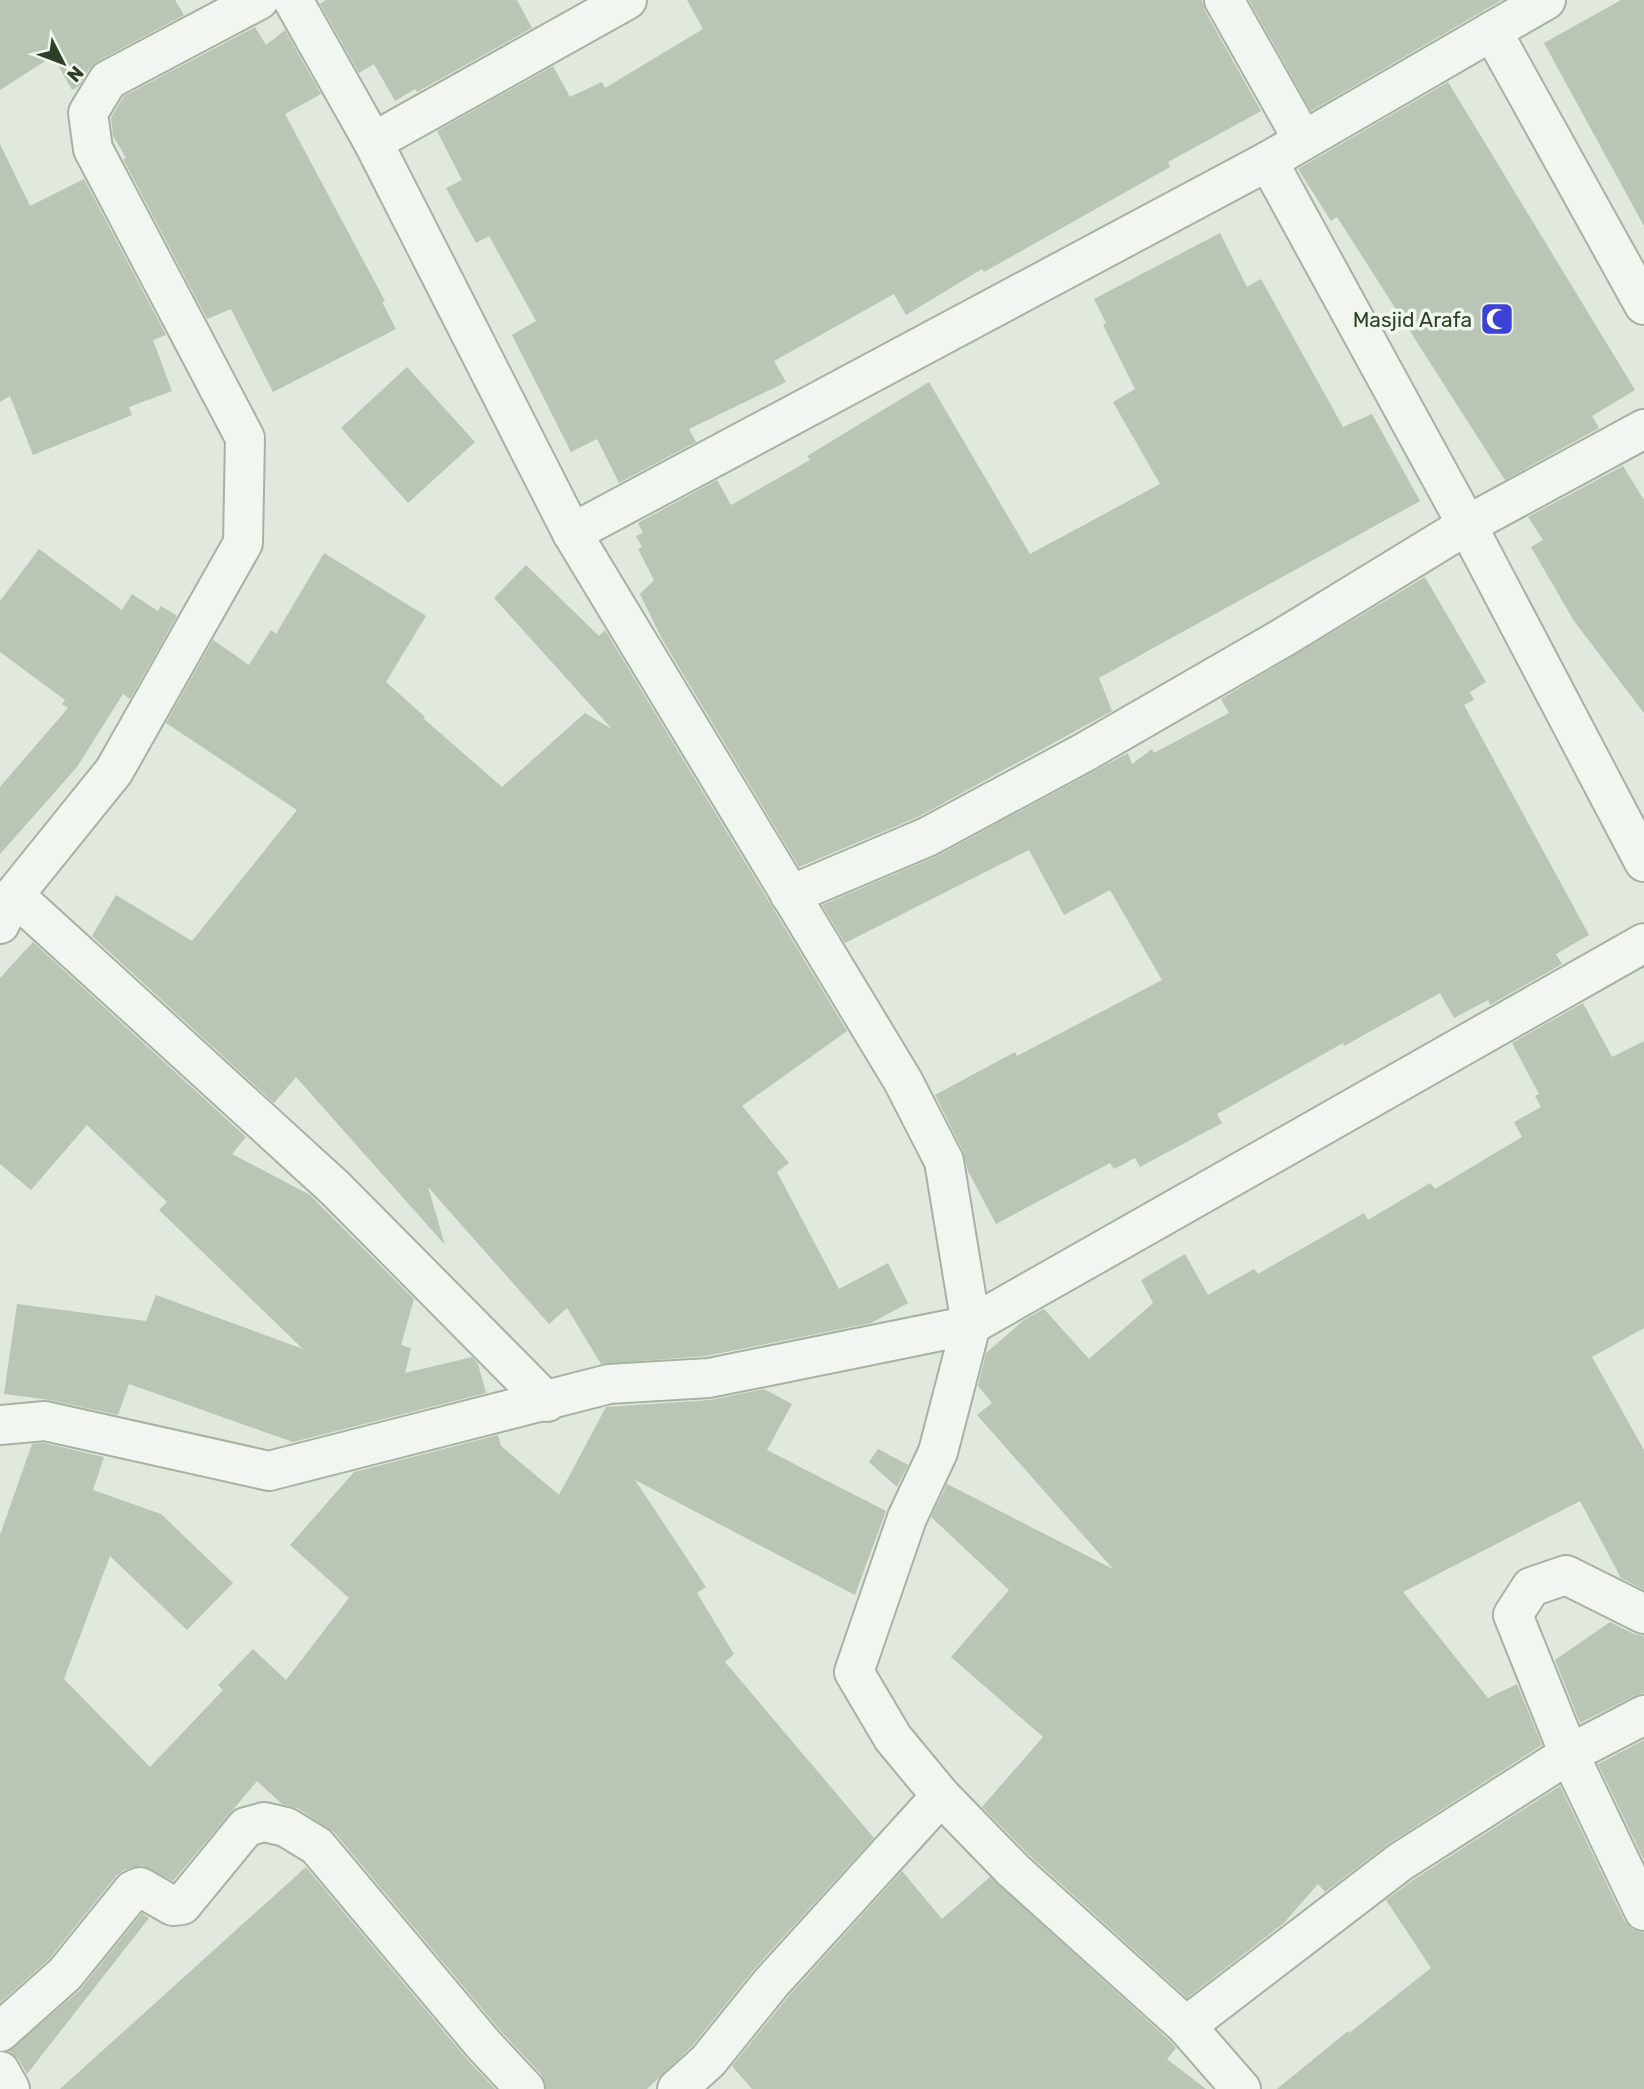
<svg xmlns="http://www.w3.org/2000/svg" width="1644" height="2089" viewBox="0 0 1644 2089" font-family="Rubik,sans-serif">
<style>
.building{fill:#b9c5b5}
.lines{fill:none;stroke-linecap:round;stroke-linejoin:round}
.minor-casing{stroke:#a7b2a3;stroke-width:42}
.minor{stroke:#f2f6f1;stroke-width:38}
.labels{text-anchor:middle;dominant-baseline:central;stroke-width:7;stroke-linejoin:round;paint-order:stroke}
.poi-label{font-size:21px;fill:#2d4026;stroke:#f0f6ed;text-anchor:end}
</style>
<rect width="100%" height="100%" fill="#e1e8de"/>
<g class="building">
<polygon points="0,0 175,0 184,15 98,61 89,69 79,86 72,90 53,56 0,90"/>
<polygon points="326,0 517,0 532,28 417,92 415,89 395,101 374,64 359,73 320,4"/>
<polygon points="687,0 1202,0 1205,11 1261,111 1168,162 1170,167 984,272 982,269 906,315 894,294 774,361 786,382 689,429 696,442 619,483 597,439 571,452 512,335 536,321 489,236 476,243 446,188 462,180 437,131 553,66 570,97 602,82 605,88 703,29"/>
<polygon points="1249,0 1502,0 1311,111"/>
<polygon points="1621,0 1644,0 1644,226 1544,43"/>
<polygon points="255,27 266,45 285,30 321,94 285,114 385,301 382,302 396,329 273,392 231,309 207,319 123,159 126,158 113,136 111,118 124,96"/>
<polygon points="1448,82 1635,390 1592,416 1599,428 1505,480 1337,217 1331,221 1298,169"/>
<polygon points="0,144 30,206 84,179 166,335 153,340 172,391 129,407 132,415 33,455 10,396 0,402"/>
<polygon points="1220,233 1247,287 1261,279 1343,427 1372,414 1420,501 1099,678 1112,711 918,817 799,867 662,639 640,594 654,580 638,549 642,547 636,536 643,533 638,523 717,480 731,505 810,460 807,456 929,382 1030,554 1160,484 1113,402 1135,389 1103,325 1106,323 1094,299"/>
<polygon points="407,367 475,442 408,503 341,428"/>
<polygon points="1623,466 1644,500 1644,713 1574,621 1531,547 1543,540 1528,517"/>
<polygon points="39,549 122,610 132,594 158,611 161,606 177,616 130,699 123,694 77,767 0,854 0,787 68,708 62,704 65,700 0,652 0,601"/>
<polygon points="324,553 426,616 386,682 425,717 423,718 502,787 585,713 612,729 494,598 526,565 599,636 605,630 847,1031 742,1106 789,1163 777,1172 839,1289 888,1263 908,1303 871,1323 706,1356 601,1364 567,1308 549,1324 428,1187 445,1245 296,1077 274,1103 92,936 116,895 192,941 297,810 166,723 213,640 249,665 271,630 276,634"/>
<polygon points="1425,577 1486,682 1470,692 1474,700 1464,705 1589,935 1556,954 1562,964 1490,1005 1488,1000 1454,1018 1440,993 1344,1046 1343,1043 1217,1114 1222,1123 1140,1167 1135,1158 1114,1169 1110,1163 996,1224 968,1171 963,1151 935,1095 1015,1052 1017,1056 1162,980 1110,890 1064,915 1029,850 845,943 822,905 937,856 1128,753 1132,764 1152,749 1154,753 1229,713 1221,699"/>
<polygon points="33,942 246,1137 232,1154 310,1195 414,1299 401,1345 411,1348 405,1373 472,1357 478,1364 486,1393 293,1442 129,1384 118,1415 50,1400 4,1394 17,1304 146,1321 156,1295 303,1349 159,1210 167,1202 87,1125 31,1190 0,1164 0,978"/>
<polygon points="1583,1003 1612,1057 1644,1041 1644,1328 1592,1357 1644,1450 1644,1590 1621,1578 1580,1501 1403,1592 1488,1698 1517,1684 1542,1745 1388,1844 1325,1892 1318,1884 1284,1923 1187,1998 1028,1854 982,1807 1043,1737 951,1657 1009,1590 931,1517 947,1484 1113,1569 977,1415 992,1403 978,1386 986,1353 1024,1320 1044,1309 1089,1359 1153,1303 1141,1280 1185,1254 1208,1295 1254,1269 1258,1274 1364,1213 1368,1220 1430,1183 1435,1189 1522,1137 1514,1122 1541,1107 1535,1096 1539,1094 1512,1043"/>
<polygon points="764,1389 792,1404 767,1450 886,1511 855,1595 635,1480 706,1587 697,1593 734,1654 725,1662 874,1838 755,1968 692,2046 647,2089 546,2089 541,2074 499,2029 334,1832 297,1808 282,1804 257,1781 173,1881 142,1865 124,1870 116,1876 49,1959 0,2003 0,1535 32,1444 44,1443 104,1457 93,1490 161,1514 233,1583 187,1630 110,1556 64,1679 150,1767 223,1690 218,1685 253,1649 286,1680 349,1598 290,1545 354,1472 498,1435 501,1446 559,1495 606,1407 710,1400"/>
<polygon points="878,1449 908,1465 897,1487 869,1462"/>
<polygon points="1610,1622 1634,1634 1644,1636 1644,1693 1634,1696 1580,1723 1555,1660"/>
<polygon points="1644,1740 1644,1860 1598,1764"/>
<polygon points="1560,1786 1624,1920 1632,1929 1644,1933 1644,2089 1277,2089 1348,2031 1349,2033 1431,1968 1386,1900 1413,1880"/>
<polygon points="306,1867 466,2058 495,2089 60,2089"/>
<polygon points="902,1871 942,1919 990,1877 1170,2041 1176,2048 1167,2059 1206,2089 752,2089 732,2066 788,1997"/>
<polygon points="142,1913 149,1918 27,2074 19,2060 9,2051 80,1990"/>
</g>
<g class="lines">
<defs>
<g id="minor">
<polyline points="293,0 373,142 572,533 903,1081 944,1161 971,1325 938,1452 907,1518 854,1672 893,1738 941,1796 1013,1870 1186,2026 1241,2089"/>
<polyline points="1224,0 1303,140"/>
<polyline points="1492,31 1644,305"/>
<polyline points="373,142 627,0"/>
<polyline points="1268,161 1467,525 1644,862"/>
<polyline points="572,533 1268,161 1546,0"/>
<polyline points="14,895 335,1188 547,1402"/>
<polyline points="790,895 927,837 1085,752 1284,637 1467,525 1644,429"/>
<polyline points="0,924 14,895 114,771 243,543 245,438 93,149 88,113 108,80 259,0"/>
<polyline points="0,1425 45,1421 269,1471 609,1384 709,1378 971,1325 1644,943"/>
<polyline points="1644,1614 1566,1575 1531,1587 1513,1615 1569,1754 1644,1911"/>
<polyline points="1186,2026 1400,1862 1569,1754 1644,1715"/>
<polyline points="0,2032 65,1974 133,1890 140,1887 173,1906 182,1905 246,1827 264,1822 286,1827 317,1846 483,2044 525,2089"/>
<polyline points="0,2071 10,2089"/>
<polyline points="677,2089 708,2061 771,1983 941,1796"/>
</g>
</defs>
<use href="#minor" class="minor-casing"/>
<use href="#minor" class="minor"/>
</g>
<defs>
<symbol id="mosque-square" viewBox="-11 -11 22 22"><rect x="-9" y="-9" width="18" height="18" rx="4" fill="#3b42d5" stroke="#f0f6ed"/><path d="M3.5-4.9A6 6 0 1 0 3.5 4.9A5 5 0 1 1 3.5-4.9Z" fill="#fff"/></symbol>
</defs>
<g fill-rule="evenodd">
<use href="#mosque-square" x="1478" y="300" width="38" height="38"/>
</g>
<g class="labels">
<g class="poi-label">
<text x="1472" y="319">Masjid Arafa</text>
</g>
</g>
<g transform="translate(63 63) rotate(132)" stroke="#f0f6ed" stroke-width="5" paint-order="stroke">
<path d="M0-5L12 26L0 18L-12 26Z" fill="#2d4026"/>
<text y="-10" font-size="19" font-weight="bold" text-anchor="middle" fill="#2d4026">N</text>
</g>
</svg>
